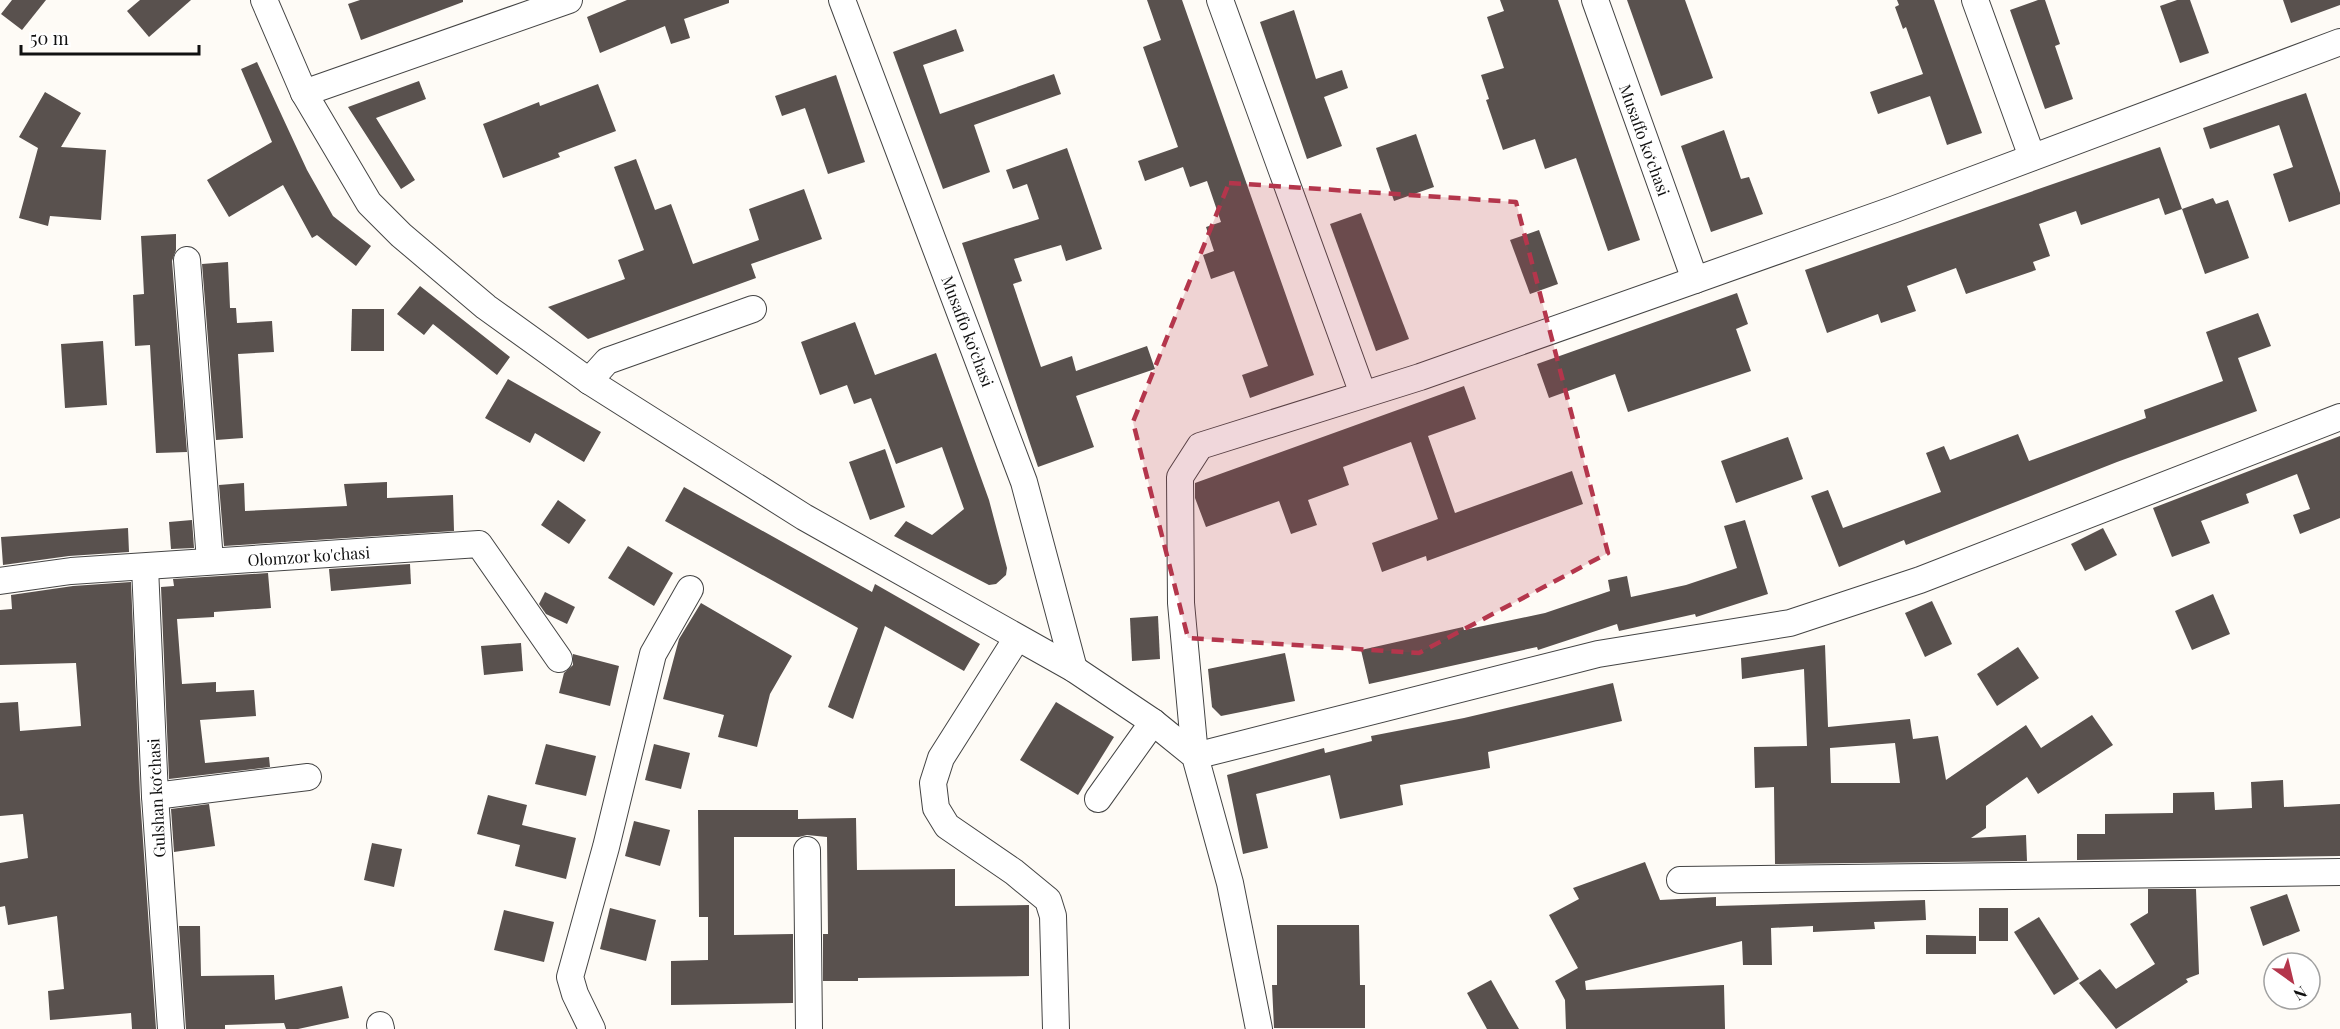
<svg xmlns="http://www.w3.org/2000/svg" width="2340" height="1029" viewBox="0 0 2340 1029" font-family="'Playfair Display',serif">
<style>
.building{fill:#59514e;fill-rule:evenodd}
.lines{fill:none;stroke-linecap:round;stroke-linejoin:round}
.minor-casing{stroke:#444;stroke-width:28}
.minor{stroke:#fff;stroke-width:26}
.marked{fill:#b4364c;fill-opacity:0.2;stroke:#b4364c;stroke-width:4.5;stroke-dasharray:12 8;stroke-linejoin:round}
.labels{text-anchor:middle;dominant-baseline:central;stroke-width:6;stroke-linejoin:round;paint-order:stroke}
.street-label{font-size:16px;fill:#111;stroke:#fff}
</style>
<rect width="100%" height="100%" fill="#fefbf6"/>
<g class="building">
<polygon points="12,0 46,0 22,30 1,14"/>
<polygon points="140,0 191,0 149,37 127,11"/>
<polygon points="360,0 463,0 463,2 361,40 348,4"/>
<polygon points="627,0 729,0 729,3 684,19 690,38 671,44 665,26 600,53 587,17"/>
<polygon points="1147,0 1182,0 1314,375 1250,398 1242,375 1268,366 1234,271 1211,279 1203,255 1214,251 1206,227 1221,222 1207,181 1190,187 1183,167 1145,181 1138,161 1178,147 1143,47 1161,40"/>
<polygon points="1500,0 1558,0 1640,240 1608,251 1576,158 1545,169 1535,139 1503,150 1486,100 1489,99 1481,75 1504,68 1487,17 1504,11"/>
<polygon points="1627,0 1685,0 1713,78 1661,96"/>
<polygon points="1897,0 1934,0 1982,133 1947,145 1930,96 1878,114 1870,92 1923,74 1906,27 1903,29 1895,7 1899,5"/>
<polygon points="2038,0 2045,0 2060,44 2055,46 2073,99 2045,109 2010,10"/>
<polygon points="2177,0 2190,0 2209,53 2180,63 2160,6"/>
<polygon points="2283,0 2340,0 2340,5 2291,23"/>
<polygon points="1294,10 1316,79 1342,70 1348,88 1324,97 1342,146 1307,159 1260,22"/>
<polygon points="956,29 964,51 923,65 940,114 1054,74 1061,94 974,125 990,172 943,189 893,52"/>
<polygon points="257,62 307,170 333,216 371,246 356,266 317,235 312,238 283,185 229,217 207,180 272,142 241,69"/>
<polygon points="836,75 865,162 828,174 805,108 782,116 775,96"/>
<polygon points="419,81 426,99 376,118 415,180 401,189 348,107"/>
<polygon points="598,84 616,131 558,153 560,157 503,178 483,124 539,102 540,106"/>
<polygon points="45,92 81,113 61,147 106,150 101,220 50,216 48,226 19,218 38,148 19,137"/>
<polygon points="2306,93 2340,193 2340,204 2289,222 2273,174 2293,167 2279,125 2210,149 2203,128"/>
<polygon points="1724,130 1741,179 1749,177 1763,214 1711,232 1681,146"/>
<polygon points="1416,134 1434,187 1394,201 1376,148"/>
<polygon points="2160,147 2182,209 2165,215 2159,198 2081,225 2076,211 2039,224 2050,256 2033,262 2036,270 1966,294 1956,268 1907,286 1916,311 1881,323 1878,314 1827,333 1805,270"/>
<polygon points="1067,148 1102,249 1066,261 1061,245 1014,259 1022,281 1013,284 1041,367 1072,356 1076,371 1147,346 1155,369 1076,396 1094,447 1038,467 962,243 1039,219 1027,184 1013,189 1006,170"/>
<polygon points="636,159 655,210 671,204 693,264 759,240 749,209 804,189 822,239 751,264 756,278 588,339 548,307 625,279 618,260 644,250 614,167"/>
<polygon points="2213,198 2216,204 2228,200 2249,258 2205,274 2182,209"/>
<polygon points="1361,213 1409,339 1376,351 1330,224"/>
<polygon points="1539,230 1558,284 1530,294 1510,240"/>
<polygon points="176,234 176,250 172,261 187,452 156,453 150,345 135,346 133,295 144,294 141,236"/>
<polygon points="228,262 230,308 236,308 237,323 272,321 274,352 238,354 243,438 216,440 202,264"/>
<polygon points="420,286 510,357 497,375 433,324 424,335 397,314"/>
<polygon points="1737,293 1748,324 1736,329 1751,371 1628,412 1615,374 1549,398 1537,364"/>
<polygon points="352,309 384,309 384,351 351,351"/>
<polygon points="2258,313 2271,346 2238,358 2257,411 2117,462 1906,545 1904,540 1839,567 1811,496 1828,490 1843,528 1941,492 1926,453 1944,446 1950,460 2018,434 2029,461 2146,418 2144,410 2223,381 2206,332"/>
<polygon points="855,322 875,375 936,353 989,500 1007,568 1006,575 996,584 989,585 894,536 906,521 932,535 964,509 942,447 896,464 871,398 854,404 847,385 820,395 801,342"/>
<polygon points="103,341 107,405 65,408 61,344"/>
<polygon points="508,379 601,432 584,462 535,433 530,443 485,418"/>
<polygon points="1464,386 1476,419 1428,436 1455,513 1572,471 1583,504 1427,561 1426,556 1382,572 1372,543 1438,519 1411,442 1343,467 1349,485 1308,500 1317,525 1291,534 1279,501 1206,527 1195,498 1195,483"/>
<polygon points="2340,436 2340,518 2300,534 2293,515 2310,509 2297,474 2246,494 2249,503 2201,521 2210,543 2172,557 2153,508"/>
<polygon points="1788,437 1803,479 1736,503 1721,461"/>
<polygon points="885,449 905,507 870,520 849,462"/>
<polygon points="387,482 387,498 453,495 454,531 224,546 219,485 244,483 245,511 347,506 344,484"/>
<polygon points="684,487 872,592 875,584 980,644 964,671 885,626 853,719 828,707 858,628 665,521"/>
<polygon points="558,500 586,520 569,544 541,525"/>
<polygon points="192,520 194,548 171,549 169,522"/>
<polygon points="1745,520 1768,594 1696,617 1695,614 1619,631 1617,624 1538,650 1537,647 1369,684 1361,650 1463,627 1464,630 1545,613 1610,591 1608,580 1627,576 1631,597 1686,585 1737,568 1724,526"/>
<polygon points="128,528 129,552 69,556 3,565 1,537"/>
<polygon points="2103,528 2117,555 2085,571 2071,544"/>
<polygon points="628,546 673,573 654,606 608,578"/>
<polygon points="410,564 411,584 331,591 329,569"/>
<polygon points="268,573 271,608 214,612 214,617 177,619 182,684 216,682 216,692 254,690 256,716 200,720 205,763 269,757 270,767 169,779 161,587 174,586 173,579"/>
<polygon points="131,582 140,797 156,1029 132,1029 131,1013 50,1020 48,991 64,989 57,916 8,925 5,906 0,907 0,863 28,858 23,814 0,816 0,703 18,702 20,731 81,726 76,663 0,665 0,610 12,609 11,595 73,586"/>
<polygon points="545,592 575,607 567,624 546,614 539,604"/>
<polygon points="2213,594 2230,634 2192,650 2175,611"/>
<polygon points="1932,601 1952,644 1925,657 1905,613"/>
<polygon points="701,603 792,656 770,694 757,747 718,737 724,715 663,699 679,639"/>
<polygon points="1158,616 1160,659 1132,661 1130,618"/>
<polygon points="521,643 523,671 484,675 481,646"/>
<path d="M 1825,645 L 1828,727 L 1910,719 L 1913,739 L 1938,736 L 1946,780 L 2026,725 L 2041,748 L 2092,715 L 2113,745 L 2038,794 L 2027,777 L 1986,806 L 1986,828 L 1971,838 L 2026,835 L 2027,861 L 1775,864 L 1774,787 L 1755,788 L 1754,747 L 1807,746 L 1804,669 L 1742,679 L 1741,658 ZM 1895,743 L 1900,783 L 1831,783 L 1830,748 Z"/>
<polygon points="2018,647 2039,678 1997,706 1977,674"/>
<polygon points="1285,653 1295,701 1221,716 1212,707 1208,669"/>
<polygon points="573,654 619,666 610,706 559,693 564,673 573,665"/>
<polygon points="1613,683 1622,721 1488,752 1490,768 1400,785 1403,805 1340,819 1330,775 1256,794 1268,848 1243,854 1227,775 1324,748 1325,753 1372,741 1371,736 1464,718"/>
<polygon points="1056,702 1114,737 1078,795 1020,760"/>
<polygon points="546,744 596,756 586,796 535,784"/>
<polygon points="654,744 690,753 681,789 645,780"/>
<polygon points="2283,780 2284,807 2340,804 2340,856 2077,860 2077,834 2105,834 2105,814 2173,813 2173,793 2214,792 2215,810 2252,808 2251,782"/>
<polygon points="488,795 527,805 522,825 576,838 566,879 515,866 520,845 477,834"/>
<polygon points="209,804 215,846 174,852 171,809"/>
<polygon points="698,810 798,810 798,819 856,818 857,870 955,869 955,906 1029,905 1029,976 858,978 858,981 823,981 823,934 828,934 827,837 807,835 799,837 734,837 734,935 793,934 793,1003 671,1005 671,961 708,960 708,917 699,917"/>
<polygon points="634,821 670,830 660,866 625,856"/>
<polygon points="372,843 402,849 394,887 364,880"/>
<polygon points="1645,862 1660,900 1716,897 1716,906 1925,900 1926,920 1874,922 1875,929 1813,932 1813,926 1771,928 1772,965 1743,965 1742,941 1585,981 1586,990 1724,985 1725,1029 1566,1029 1565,1000 1555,981 1578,968 1549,915 1579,899 1573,888"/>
<polygon points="2148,889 2196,889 2199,974 2186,979 2188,982 2116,1029 2079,983 2100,969 2116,989 2155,964 2130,924 2148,913"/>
<polygon points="2287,894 2300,931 2263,946 2250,907"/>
<polygon points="610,908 656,920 646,961 600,949"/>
<rect x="1979" y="908" width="29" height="33"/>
<polygon points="504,910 554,922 544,962 494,950"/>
<polygon points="2039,917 2079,979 2054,995 2014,932"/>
<polygon points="1277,925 1359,925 1360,985 1365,985 1365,1028 1274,1028 1272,985 1277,985"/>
<polygon points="179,926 200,926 201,976 274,975 275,1000 342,986 349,1018 298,1029 286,1029 284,1023 225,1025 225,1029 186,1029"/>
<polygon points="1926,935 1976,936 1976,954 1926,954"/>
<polygon points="1491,980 1509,1012 1519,1029 1487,1029 1467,993"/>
</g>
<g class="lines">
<defs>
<g id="minor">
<polyline points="264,0 304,93 369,203 401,235 486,307 589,381 804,517 1074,669 1153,722 1195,756 1230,883 1259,1029"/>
<polyline points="842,0 1024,482 1074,669"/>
<polyline points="1220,0 1363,394"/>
<polyline points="1595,0 1695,280"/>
<polyline points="1975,0 2032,157"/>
<polyline points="2340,42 1895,209 1695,280 1420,377 1200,446 1180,477 1181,603 1195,756 1598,654 1790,623 1920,580 2340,417"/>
<polyline points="304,93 569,0"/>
<polyline points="187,260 210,561"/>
<polyline points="589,381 607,361 753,309"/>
<polyline points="145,567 155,796 171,1029"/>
<path id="s1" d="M 0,581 L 71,571 L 479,544 L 559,659"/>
<polyline points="1017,638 941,758 933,783 936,808 947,826 1014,872 1048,900 1053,916 1056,1029"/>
<polyline points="155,796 308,777"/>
<polyline points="1098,799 1153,722"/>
<polyline points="807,850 809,1029"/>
<polyline points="1680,880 2340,872"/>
<polyline points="380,1025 381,1029"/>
<polyline points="592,1029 575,994 570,977 606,847 653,654 690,589"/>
</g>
</defs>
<use href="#minor" class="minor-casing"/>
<use href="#minor" class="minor"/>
</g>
<path class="marked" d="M 1229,183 L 1516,202 L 1608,553 L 1419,653 L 1188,638 L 1133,422 Z"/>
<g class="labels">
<g class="street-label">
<text transform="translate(1645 140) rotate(70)">Musaffo koʻchasi</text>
<text transform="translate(968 331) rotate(69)">Musaffo koʻchasi</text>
<text stroke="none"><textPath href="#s1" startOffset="310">Olomzor ko'chasi</textPath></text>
<text transform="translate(156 798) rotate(-93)">Gulshan koʻchasi</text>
</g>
</g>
<g transform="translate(2292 981) rotate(146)"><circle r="28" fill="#ffffff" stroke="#a0a0a0" stroke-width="1.5"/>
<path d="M0-4.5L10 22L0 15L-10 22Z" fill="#b4364c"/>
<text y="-9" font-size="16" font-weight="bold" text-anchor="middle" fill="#111111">N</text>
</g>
<path d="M21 45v9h178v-9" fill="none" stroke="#111111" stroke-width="3"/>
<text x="30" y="45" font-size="18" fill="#111111" stroke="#ffffff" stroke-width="4.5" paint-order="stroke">50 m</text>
</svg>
